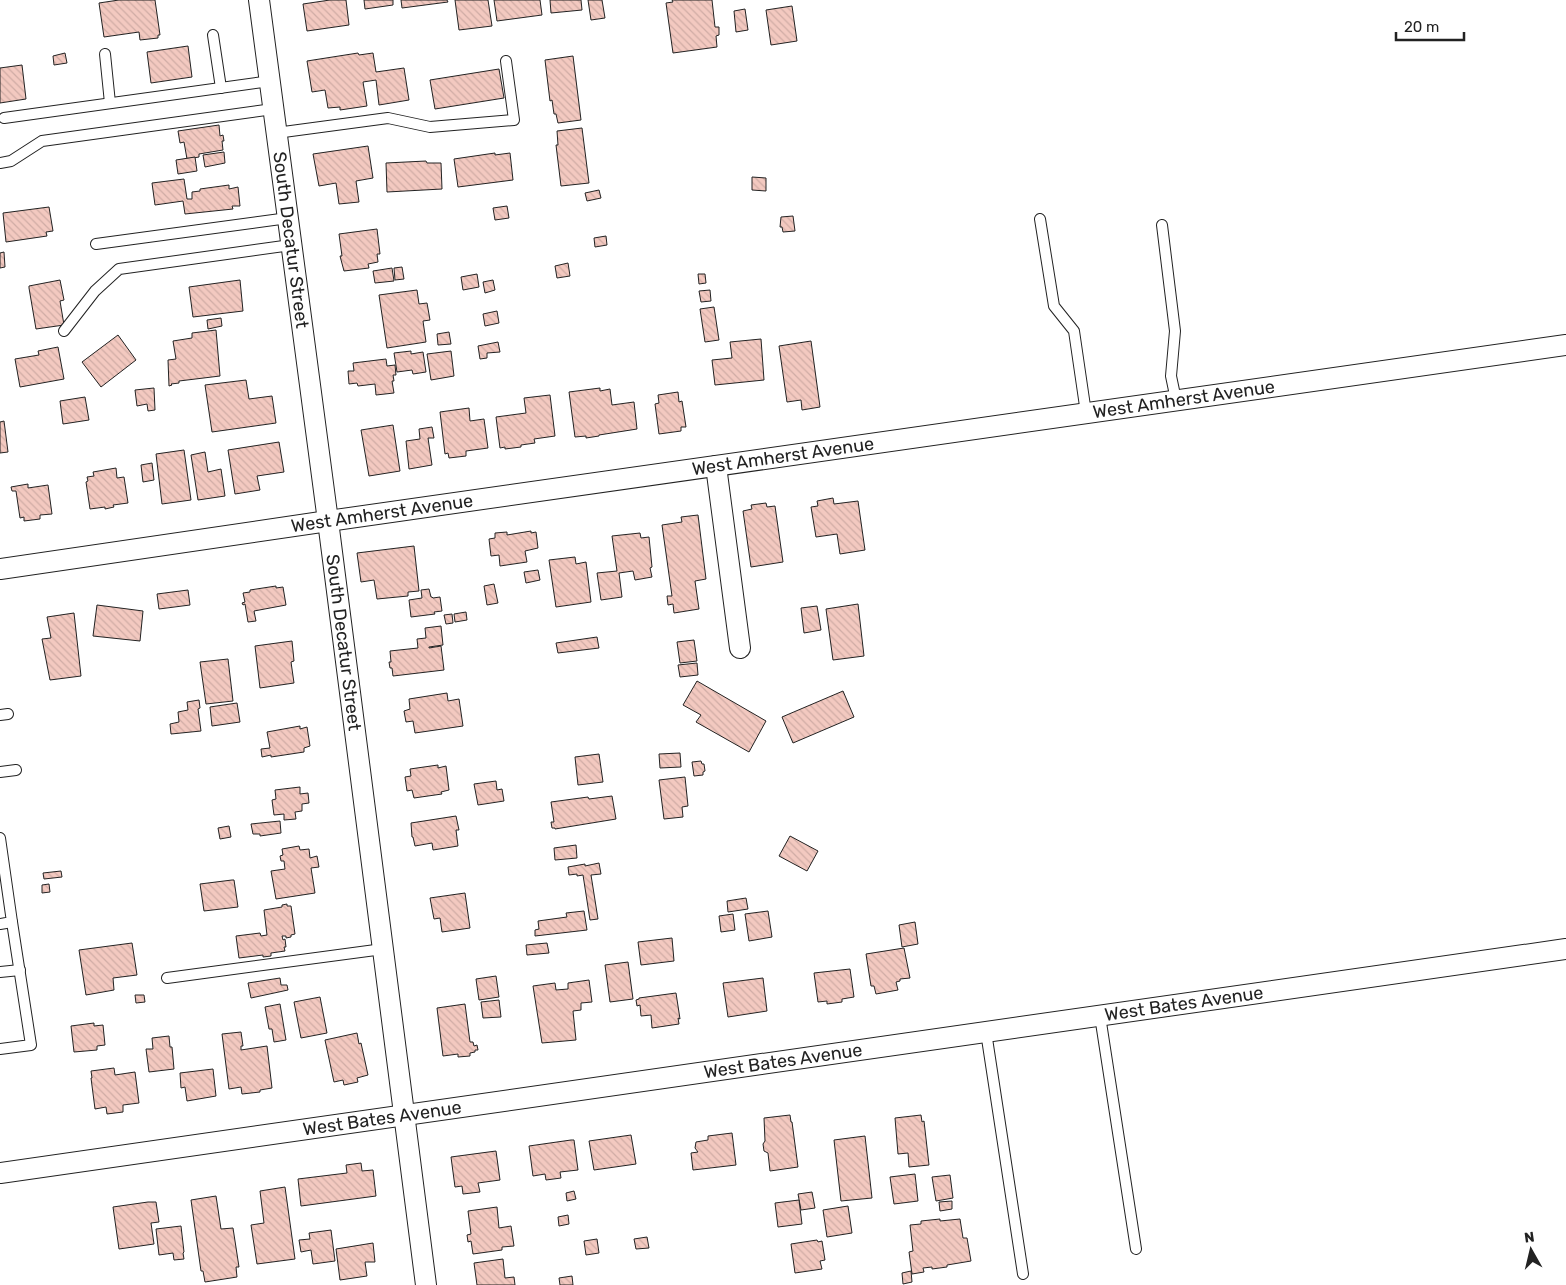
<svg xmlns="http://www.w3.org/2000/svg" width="1566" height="1285" viewBox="0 0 1566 1285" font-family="Rubik,sans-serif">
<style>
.building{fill:url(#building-back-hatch);stroke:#222}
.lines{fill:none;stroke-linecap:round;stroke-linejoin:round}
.service-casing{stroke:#222;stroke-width:12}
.minor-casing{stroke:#222;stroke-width:22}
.service{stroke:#fff;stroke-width:10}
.minor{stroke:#fff;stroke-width:20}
.labels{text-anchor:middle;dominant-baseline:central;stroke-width:4;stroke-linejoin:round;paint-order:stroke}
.street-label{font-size:18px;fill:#222;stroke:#fff}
</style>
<defs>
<pattern id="building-back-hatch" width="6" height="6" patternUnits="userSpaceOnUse" patternTransform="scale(1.25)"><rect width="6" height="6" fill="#f3c9c0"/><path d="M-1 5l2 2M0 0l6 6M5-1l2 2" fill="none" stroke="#d0aca5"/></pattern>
</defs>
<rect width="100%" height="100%" fill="#fff"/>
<g class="building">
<polygon points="119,0 155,0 160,35 158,35 158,38 140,40 139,32 104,37 99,3"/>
<polygon points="330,0 346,0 349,25 307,31 303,4"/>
<polygon points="364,0 393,0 393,5 365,9"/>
<polygon points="401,0 447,0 448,2 402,8"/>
<polygon points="455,0 488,0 492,26 459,30"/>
<polygon points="494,0 540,0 542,15 497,21"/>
<polygon points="550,0 581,0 582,10 551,13"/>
<polygon points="588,0 602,0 605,18 591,20"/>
<polygon points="672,0 712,0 715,27 719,27 719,35 716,36 717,47 673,53 666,3 673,2"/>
<polygon points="792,6 797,41 771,45 766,10"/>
<polygon points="745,9 748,30 736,32 734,11"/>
<polygon points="188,46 192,77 151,83 147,52"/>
<polygon points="65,53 67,63 54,65 53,56"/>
<polygon points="358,53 359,55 373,53 376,72 404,68 409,100 379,105 376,80 363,82 367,106 340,110 340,107 328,108 325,90 312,92 307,61"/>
<polygon points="573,56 581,120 558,123 556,114 554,114 552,100 550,101 545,60"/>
<polygon points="22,65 26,99 0,103 0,68"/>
<polygon points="499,69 504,98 435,109 430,80"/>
<polygon points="219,125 220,136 223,135 224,141 222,141 223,150 199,154 199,157 187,159 184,142 180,143 178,131"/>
<polygon points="582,128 589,183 561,186 556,145 558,145 557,131"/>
<polygon points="368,146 373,178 356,181 359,202 339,204 336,183 319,186 313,154"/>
<polygon points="224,152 225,163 205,167 203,155"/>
<polygon points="495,153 495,155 510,153 513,180 458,187 454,159"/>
<polygon points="195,157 197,171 178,174 176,160"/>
<polygon points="426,161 427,163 441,163 442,189 387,192 386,163"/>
<polygon points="752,177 766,178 766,191 752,190"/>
<polygon points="184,179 187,199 192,199 192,192 200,191 200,189 229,185 229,189 238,187 240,206 232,206 233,209 185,214 183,201 155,205 152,183"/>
<polygon points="599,190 601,198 587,201 585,193"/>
<polygon points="507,206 509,218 495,220 493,208"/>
<polygon points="49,207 53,231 46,232 47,236 6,242 3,213"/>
<polygon points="793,216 795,231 783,232 782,227 780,227 781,217"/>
<polygon points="377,229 380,254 377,254 378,262 368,264 369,268 344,271 340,256 342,256 339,234"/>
<polygon points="606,236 607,245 595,247 594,238"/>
<polygon points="4,252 5,267 0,268 0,253"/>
<polygon points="568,263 570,276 557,278 555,266"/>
<polygon points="402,267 404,279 395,280 394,268"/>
<polygon points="392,268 394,281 375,283 373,271"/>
<polygon points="477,274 479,287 463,290 461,277"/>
<polygon points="698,274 705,274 706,283 699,284"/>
<polygon points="60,280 64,300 60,301 64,325 36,329 29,288 29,286"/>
<polygon points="240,280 243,311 193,317 189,287"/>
<polygon points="493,280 495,290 485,293 483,282"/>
<polygon points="417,290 419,304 427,303 430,320 423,321 426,342 387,348 379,295"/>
<polygon points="710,290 711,301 701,302 699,291"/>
<polygon points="714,307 719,340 705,342 700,309"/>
<polygon points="497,311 499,323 485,326 483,314"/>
<polygon points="221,318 222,326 208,329 207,320"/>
<polygon points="216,330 220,376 179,381 179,383 171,384 172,385 169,386 168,360 176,359 173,341 192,338 192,333"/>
<polygon points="449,332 451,344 438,345 437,334"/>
<polygon points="118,335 136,360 101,387 82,362"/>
<polygon points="761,339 764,380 715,385 712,360 732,358 730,342"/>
<polygon points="811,341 820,407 802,410 801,400 787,402 779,346"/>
<polygon points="498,342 500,352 487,353 487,358 480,359 478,346"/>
<polygon points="58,347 64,379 20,387 15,359 39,355 38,351"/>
<polygon points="411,351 411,354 423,352 426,372 413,374 412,370 397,372 394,353"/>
<polygon points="451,351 454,376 431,380 427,354"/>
<polygon points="386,359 387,366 395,365 396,375 393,375 394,381 392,381 394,393 376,395 375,384 358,386 357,383 349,384 348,371 354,371 353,363"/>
<polygon points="246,380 249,399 272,396 276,423 212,432 205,385"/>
<polygon points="154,388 155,410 148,411 147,404 137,406 135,390"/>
<polygon points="600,388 600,391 610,389 612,405 634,402 637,429 599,435 599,436 586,438 586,436 575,437 569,392"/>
<polygon points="678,392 679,402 682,401 686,427 681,427 681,431 659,434 655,404 659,403 658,395"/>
<polygon points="550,395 555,436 534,439 535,443 521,445 521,447 505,449 505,447 500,448 496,417 526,413 524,398"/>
<polygon points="85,397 89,420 63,424 60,401"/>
<polygon points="469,408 470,421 484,419 488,448 466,451 466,456 449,458 448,453 445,454 440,412"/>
<polygon points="4,421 8,452 0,453 0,422"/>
<polygon points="393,425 400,471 369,476 361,430"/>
<polygon points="432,427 434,438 428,438 432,465 409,469 406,441 420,439 419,429"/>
<polygon points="279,442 284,472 257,476 260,490 235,494 228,450"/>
<polygon points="184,450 191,500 162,504 156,454"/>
<polygon points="205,452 208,472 221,469 225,496 198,500 191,455"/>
<polygon points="152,463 154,480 143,482 141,465"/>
<polygon points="116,468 117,478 124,477 128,503 113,505 114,507 105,509 105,507 90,509 86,482 88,481 87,477 94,476 93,472"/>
<polygon points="28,484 28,488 48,485 52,514 40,515 40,519 24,521 24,517 20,518 16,491 12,491 11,487"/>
<polygon points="833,498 834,504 858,501 865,550 840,554 837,534 816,537 811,507 818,506 817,501"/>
<polygon points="766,503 767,507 775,506 783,562 751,567 743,511 752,509 751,505"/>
<polygon points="698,515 706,579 695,581 699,609 674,613 673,604 668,605 667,596 672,596 662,525 682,522 681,517"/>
<polygon points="531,531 531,533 536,532 538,548 525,551 527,562 500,566 499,555 491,556 489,539 495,538 495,533 507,532 507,535"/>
<polygon points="640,533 641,538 649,537 652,567 650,568 652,577 635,580 633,571 619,573 622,597 601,600 597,573 617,571 612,536"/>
<polygon points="414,546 419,591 408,592 408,596 377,599 374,580 361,582 357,553"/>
<polygon points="575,557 576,564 586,562 591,602 556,607 549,560"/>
<polygon points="538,570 540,580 526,583 524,572"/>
<polygon points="494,584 498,603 487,605 484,586"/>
<polygon points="276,586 276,588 283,587 286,605 254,611 256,621 248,622 245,604 243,605 242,603 245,602 243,593 250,592 250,590"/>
<polygon points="429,589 431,597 432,597 433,598 440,597 442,611 434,612 435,614 411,617 409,600 422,598 421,590"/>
<polygon points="188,590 190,605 159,609 157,594"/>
<polygon points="858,604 864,656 833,660 826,609"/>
<polygon points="97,605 143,611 140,641 93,636"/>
<polygon points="817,606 821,630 804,633 801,608"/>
<polygon points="466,612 467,620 455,622 454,614"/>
<polygon points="74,613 81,676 50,680 42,639 51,638 47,617"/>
<polygon points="452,614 453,623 446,624 444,615"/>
<polygon points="441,626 443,645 429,647 429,648 441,646 444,670 393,676 392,668 390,668 389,662 391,662 390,651 418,648 417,639 426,638 425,628"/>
<polygon points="597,637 599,648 558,653 556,643"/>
<polygon points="694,640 697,661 680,663 677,642"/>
<polygon points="292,641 294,661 291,662 294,683 260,688 255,646"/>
<polygon points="228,659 233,701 206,704 200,662"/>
<polygon points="697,663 698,675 680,677 678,665"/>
<polygon points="697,681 766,721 749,752 696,722 701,715 683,705"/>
<polygon points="843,691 854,717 793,743 782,717"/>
<polygon points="447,693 448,701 459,699 463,726 415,733 413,721 406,722 404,711 410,709 409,699"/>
<polygon points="199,700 200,708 198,709 201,731 171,734 170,724 179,722 178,712 188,710 187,702"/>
<polygon points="237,703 240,722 212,726 210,707"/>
<polygon points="300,726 300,729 307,727 310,746 304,748 304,752 271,757 271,755 262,757 261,749 270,748 267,732"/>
<polygon points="680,753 681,767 660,768 659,754"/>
<polygon points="599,754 603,782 578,785 575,757"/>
<polygon points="701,761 702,764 704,764 705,771 703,772 703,775 694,776 692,762"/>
<polygon points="438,765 438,768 446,766 449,790 441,792 442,794 414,798 412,790 407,791 405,777 411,776 410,769"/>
<polygon points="685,777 688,806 682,807 683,817 664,819 659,780"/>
<polygon points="496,781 497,790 502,789 504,801 478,805 474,784"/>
<polygon points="300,787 300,794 308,793 309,803 302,804 302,811 295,812 296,819 284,820 284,814 274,815 272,800 276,799 275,790"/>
<polygon points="612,796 616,819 555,829 555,828 552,828 551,822 554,822 551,802 588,797 589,799"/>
<polygon points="456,816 459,830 456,830 458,846 433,850 432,843 415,846 413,837 412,837 411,823"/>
<polygon points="280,821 281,833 260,836 260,834 253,834 251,824"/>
<polygon points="229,826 231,837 220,839 218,828"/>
<polygon points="790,836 818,851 807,871 779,856"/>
<polygon points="576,845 577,858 555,860 554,848"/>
<polygon points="299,846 300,850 309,849 310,858 317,856 319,867 311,868 315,893 276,899 271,871 285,869 284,861 281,861 280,856 283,855 282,849"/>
<polygon points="599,863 601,874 591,875 598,919 590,920 583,875 577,876 577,874 569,875 568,867 585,864 585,866"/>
<polygon points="61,871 62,877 44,879 43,873"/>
<polygon points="232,880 234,880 238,907 204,911 200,884"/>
<polygon points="49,884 50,892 42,893 42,885"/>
<polygon points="465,893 470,928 442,932 440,918 434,919 430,898"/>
<polygon points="746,898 748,909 728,912 727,901"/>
<polygon points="287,904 287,906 291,906 295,934 291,935 291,937 286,938 286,936 282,936 283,940 285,939 286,947 284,947 285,951 271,953 271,956 263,957 263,955 239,958 236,936 260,933 261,936 267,935 264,910 282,907 282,905"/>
<polygon points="584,911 587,930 535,936 535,930 539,929 538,921 567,917 566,913"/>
<polygon points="768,911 772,937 749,941 745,914"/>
<polygon points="733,914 735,930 721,932 719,916"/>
<polygon points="915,922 918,944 902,947 899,925"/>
<polygon points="672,938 674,961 641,965 638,942"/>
<polygon points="132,943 137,975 113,978 114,990 86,995 79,950"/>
<polygon points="547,943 549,953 527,955 526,945"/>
<polygon points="904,948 910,978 900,979 900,981 896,982 898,990 876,994 874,986 871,986 866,954"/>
<polygon points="628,962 633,999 610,1002 605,965"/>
<polygon points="850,969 854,997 842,999 842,1002 827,1004 827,1001 818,1002 814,973"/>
<polygon points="496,976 499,997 479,1000 476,979"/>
<polygon points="280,978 281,985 287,985 288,990 251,998 248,983"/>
<polygon points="763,978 767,1011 728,1017 723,983"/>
<polygon points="589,980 592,1002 581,1003 581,1010 573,1011 576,1040 542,1043 533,986 555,983 556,990 568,989 568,983"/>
<polygon points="676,993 680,1019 678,1018 679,1024 652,1028 651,1015 641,1016 640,1005 637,1006 636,1000 639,999 639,998"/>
<polygon points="135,995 144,995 145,1002 136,1003"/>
<polygon points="320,997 327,1033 301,1038 294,1002"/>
<polygon points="499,1000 501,1017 483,1018 481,1002"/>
<polygon points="280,1004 286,1040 274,1042 272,1029 269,1029 265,1007"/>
<polygon points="465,1004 470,1042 473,1042 474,1046 477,1045 478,1050 475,1050 475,1052 470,1053 470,1056 458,1057 458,1054 443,1056 437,1008"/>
<polygon points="94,1023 94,1026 103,1025 105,1045 97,1046 97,1050 74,1052 71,1026"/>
<polygon points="241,1032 243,1046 241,1046 241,1050 267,1046 272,1088 260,1090 260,1092 242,1094 241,1087 229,1089 222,1034"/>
<polygon points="357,1033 359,1044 361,1043 368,1075 357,1078 358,1082 344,1085 343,1080 334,1082 325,1040"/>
<polygon points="169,1036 170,1047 172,1047 174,1069 149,1072 146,1049 153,1049 152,1038"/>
<polygon points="114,1068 115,1075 135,1072 139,1103 123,1105 123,1112 107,1114 106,1107 95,1109 91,1078 92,1078 91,1071"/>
<polygon points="213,1069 216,1096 187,1101 185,1087 181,1088 180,1073"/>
<polygon points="790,1115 791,1122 792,1122 798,1167 770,1171 768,1153 764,1151 763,1144 765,1141 764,1118"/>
<polygon points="921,1115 922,1122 924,1121 929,1165 909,1167 908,1153 898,1154 895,1118"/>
<polygon points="732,1133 736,1165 693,1170 691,1153 698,1152 695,1148 696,1142 708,1140 708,1136"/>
<polygon points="631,1135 636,1164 594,1170 589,1141"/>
<polygon points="865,1136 872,1198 841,1201 834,1140"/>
<polygon points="571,1140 574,1140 578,1170 560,1172 561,1178 546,1180 545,1174 533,1176 529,1146"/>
<polygon points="496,1151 500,1180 478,1183 480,1192 463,1194 462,1186 455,1187 451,1157"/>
<polygon points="361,1163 362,1171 373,1170 376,1196 301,1206 298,1179 347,1173 346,1165"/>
<polygon points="915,1174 918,1201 894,1204 890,1177"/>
<polygon points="950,1175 953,1198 936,1201 932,1177"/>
<polygon points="285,1187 295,1259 257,1264 251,1225 264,1223 260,1191"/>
<polygon points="574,1191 576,1199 567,1201 566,1193"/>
<polygon points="812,1192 815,1208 801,1210 798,1194"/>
<polygon points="216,1196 221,1229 233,1228 239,1267 236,1267 237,1277 205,1282 203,1271 201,1271 191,1200"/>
<polygon points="799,1200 802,1224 778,1227 775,1203"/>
<polygon points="952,1201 952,1209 940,1211 939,1202"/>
<polygon points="148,1202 156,1202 159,1222 151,1223 154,1244 119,1249 113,1207"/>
<polygon points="848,1206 852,1233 827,1237 823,1210"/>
<polygon points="497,1207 499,1228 511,1226 514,1246 502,1247 502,1250 473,1254 471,1241 468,1242 467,1235 471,1234 468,1211"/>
<polygon points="568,1215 569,1224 559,1226 558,1217"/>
<polygon points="940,1219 940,1221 960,1219 963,1238 967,1238 971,1261 947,1265 947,1267 932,1269 932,1267 923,1268 924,1272 912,1274 909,1252 913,1251 910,1225 921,1224 921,1221"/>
<polygon points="181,1226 184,1252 183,1253 184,1259 174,1260 173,1253 159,1255 156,1229"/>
<polygon points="331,1230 335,1261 313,1264 311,1250 301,1252 299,1240 310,1239 309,1233"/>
<polygon points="647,1237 649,1248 636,1249 634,1239"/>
<polygon points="597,1239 599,1253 586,1255 584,1241"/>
<polygon points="817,1240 818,1242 822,1241 825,1260 820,1261 822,1269 795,1273 791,1244"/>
<polygon points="373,1243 375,1262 365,1262 367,1276 340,1280 336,1249"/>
<polygon points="503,1259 505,1278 514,1277 515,1285 477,1285 474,1263"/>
<polygon points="911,1271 912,1282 903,1284 902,1273"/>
<polygon points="572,1276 573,1285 560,1285 559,1278"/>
</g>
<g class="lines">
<defs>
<g id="service">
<polyline points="213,35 221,88"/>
<polyline points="105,54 110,103"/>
<polyline points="4,118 270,81"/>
<polyline points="276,133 388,118 430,127 514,120 506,61"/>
<polyline points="0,163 11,161 42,141 273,109"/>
<polyline points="1040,219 1054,306 1074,331 1086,413"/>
<polyline points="1162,225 1175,331 1171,376 1176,400"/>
<polyline points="96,244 288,218"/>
<polyline points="64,331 95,291 119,269 291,245"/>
<polyline points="0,715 8,714"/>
<polyline points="0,772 16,770"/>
<polyline points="0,838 12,922 0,924"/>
<polyline points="0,972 20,970"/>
<polyline points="167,978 383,949"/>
<polyline points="1100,1016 1136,1249"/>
<polyline points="986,1032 1023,1274"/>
<polyline points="0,1049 31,1045 12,922"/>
</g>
<g id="minor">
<path id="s1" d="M 259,0 L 328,521 L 426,1285"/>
<polyline points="716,466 740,648"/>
<path id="s2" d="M 0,569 L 328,521 L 1566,345"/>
<path id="s3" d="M 0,1173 L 1566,949"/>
</g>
</defs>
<use href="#service" class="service-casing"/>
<use href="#minor" class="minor-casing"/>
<use href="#service" class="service"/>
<use href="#minor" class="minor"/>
</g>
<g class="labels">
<g class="street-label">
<text stroke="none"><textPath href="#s1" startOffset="242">South Decatur Street</textPath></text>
<text stroke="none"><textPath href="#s2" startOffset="1196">West Amherst Avenue</textPath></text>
<text stroke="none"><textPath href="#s2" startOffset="791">West Amherst Avenue</textPath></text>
<text stroke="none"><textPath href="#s2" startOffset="386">West Amherst Avenue</textPath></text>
<text stroke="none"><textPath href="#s1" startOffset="648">South Decatur Street</textPath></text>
<text stroke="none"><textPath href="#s3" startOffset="1196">West Bates Avenue</textPath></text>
<text stroke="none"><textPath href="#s3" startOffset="791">West Bates Avenue</textPath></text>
<text stroke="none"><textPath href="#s3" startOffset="386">West Bates Avenue</textPath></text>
</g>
</g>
<g transform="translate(1531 1250) rotate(352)" stroke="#ffffff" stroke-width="4" paint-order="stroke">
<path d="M0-4L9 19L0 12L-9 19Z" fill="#222222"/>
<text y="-8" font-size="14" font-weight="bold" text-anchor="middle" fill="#222222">N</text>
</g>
<path d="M1396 32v8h68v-8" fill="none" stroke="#222222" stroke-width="2.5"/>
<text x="1404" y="32" font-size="15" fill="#222222" stroke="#ffffff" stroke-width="4" paint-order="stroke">20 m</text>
</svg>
